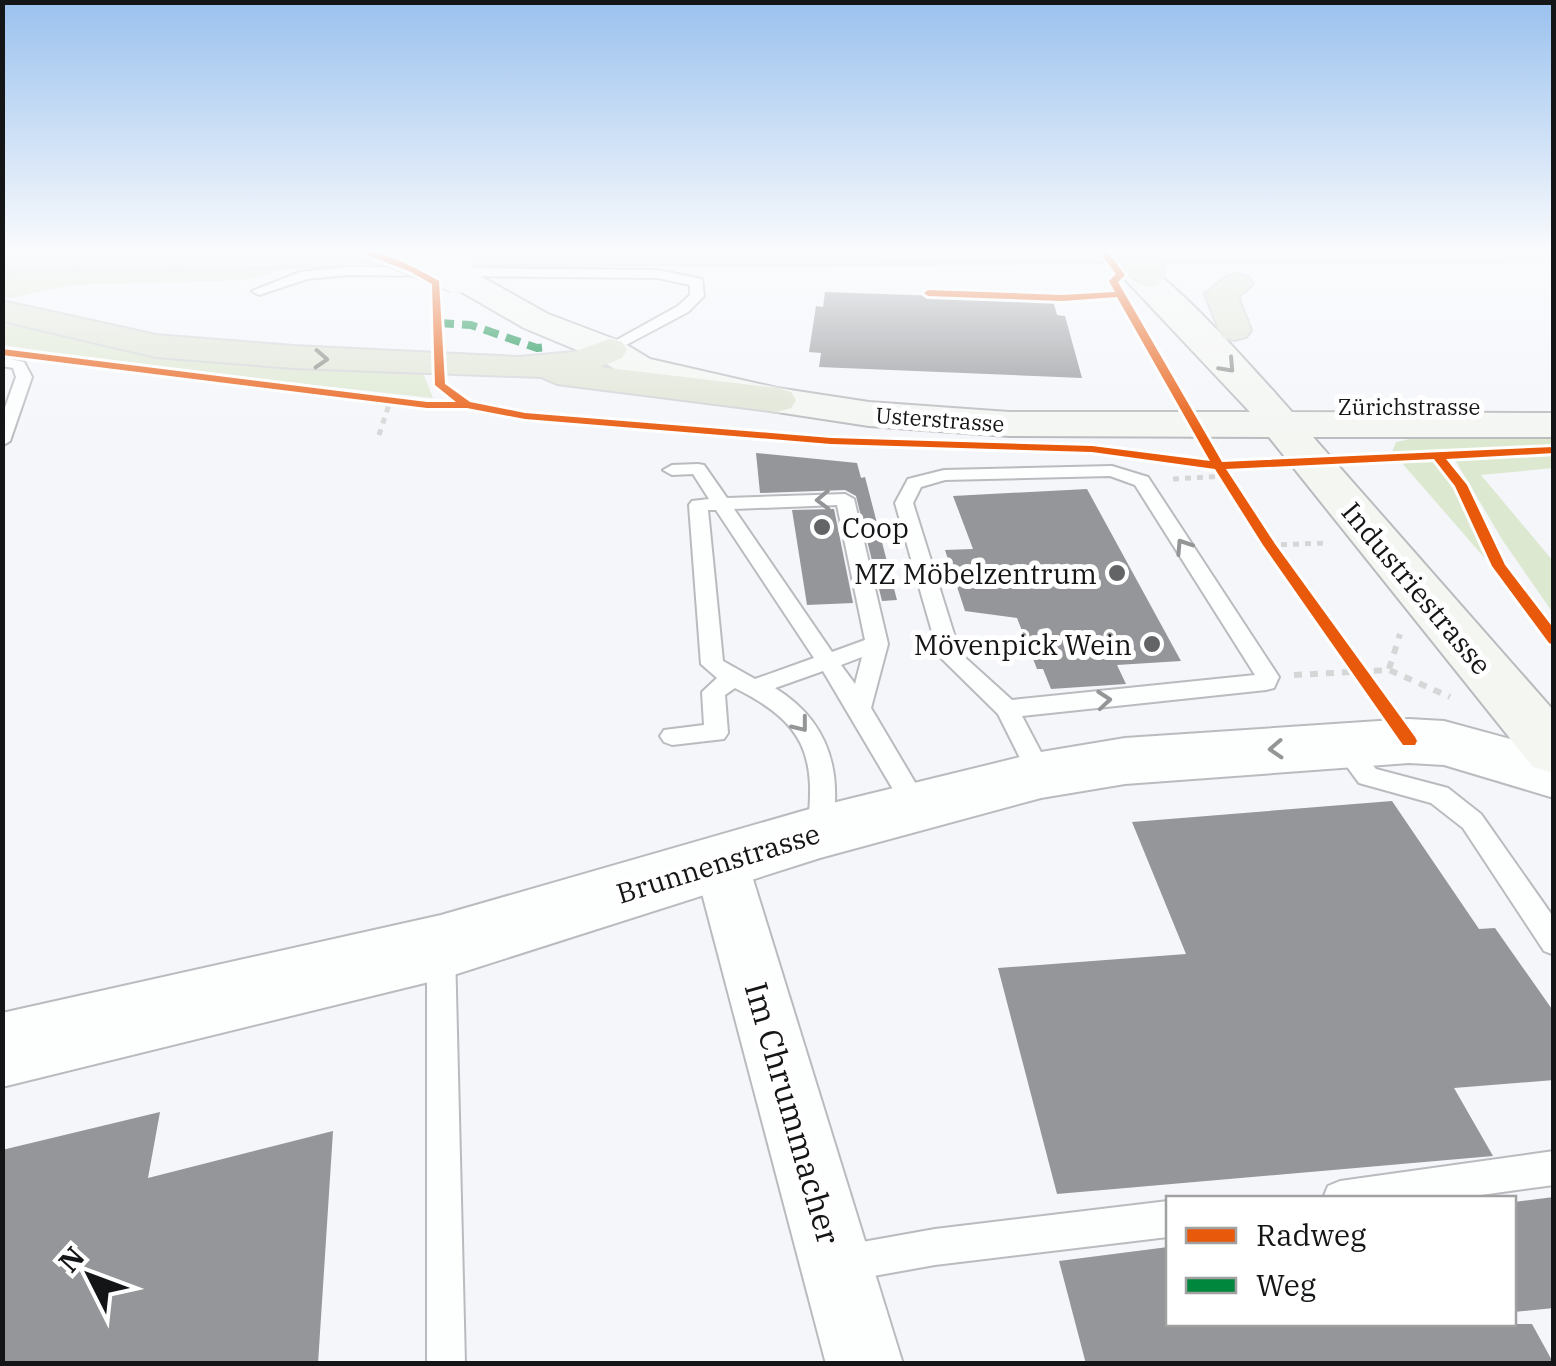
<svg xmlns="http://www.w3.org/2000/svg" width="1556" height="1366" viewBox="0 0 1556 1366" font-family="'IBM Plex Serif',serif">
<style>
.green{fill:#dde8d0}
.building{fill:#959699}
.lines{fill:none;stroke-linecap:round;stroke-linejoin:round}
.service-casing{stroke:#babbbe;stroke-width:4}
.minor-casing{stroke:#babbbe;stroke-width:4}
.tertiary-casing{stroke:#babbbe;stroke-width:4}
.secondary-casing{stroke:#babbbe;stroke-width:4}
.motorway-casing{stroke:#d1d2d4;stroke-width:4}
.path-far1{stroke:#d5d7d7;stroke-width:5;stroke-dasharray:6 6;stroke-linecap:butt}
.path{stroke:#d5d7d7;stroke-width:6;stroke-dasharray:8 8;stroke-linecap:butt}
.service{fill:#fdfefe;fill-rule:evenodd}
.minor{fill:#fdfefe;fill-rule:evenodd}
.tertiary{fill:#fdfefe;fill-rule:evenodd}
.secondary{fill:#f4f6f2;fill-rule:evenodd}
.motorway{fill:#e0e5d5;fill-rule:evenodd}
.secondary-bridge-casing{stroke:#babbbe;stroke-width:36;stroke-linecap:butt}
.motorway-bridge-casing{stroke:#d1d2d4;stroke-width:36;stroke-linecap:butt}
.secondary-bridge{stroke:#f4f6f2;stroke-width:34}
.motorway-bridge{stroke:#e0e5d5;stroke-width:34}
.quiet{stroke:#00873e;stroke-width:8;stroke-dasharray:15 8;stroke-linecap:butt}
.cycleway-casing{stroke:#fff;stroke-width:6}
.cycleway{fill:#e8590c;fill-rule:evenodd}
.oneway{stroke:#848780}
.oneway2{stroke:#8f918f}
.oneway3{stroke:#949596}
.poi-dot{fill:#626466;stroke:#fff;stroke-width:4}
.labels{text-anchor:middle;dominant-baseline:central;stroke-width:10;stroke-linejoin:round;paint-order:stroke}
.far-street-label{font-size:22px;fill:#141517;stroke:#fff}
.poi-label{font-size:28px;fill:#141517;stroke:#fff;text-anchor:end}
.street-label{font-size:28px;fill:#141517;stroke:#fff}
.near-street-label{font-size:32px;fill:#141517;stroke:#fff}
</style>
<rect width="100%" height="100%" fill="#f4f6fa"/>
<g class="green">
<polygon points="298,265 246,280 70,285 12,298 3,297 2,270"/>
<polygon points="2,324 213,361 423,373 433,398 130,365 3,345"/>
<polygon points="1553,433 1553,445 1392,452 1396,442 1433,434"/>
<polygon points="1553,456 1553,468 1481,475 1553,561 1553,613 1503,541 1455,460"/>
<polygon points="1433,462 1445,470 1489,563 1402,463"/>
</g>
<g class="building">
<polygon points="825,292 1053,300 1057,315 1065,316 1082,378 819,367 821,353 809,352 816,306 823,307"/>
<polygon points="756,453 857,463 861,478 865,477 897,600 882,601 856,496 845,490 760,493"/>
<polygon points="1087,489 1181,661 1117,665 1126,684 1051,689 1043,669 1037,669 1017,618 965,611 945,550 973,549 953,496"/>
<polygon points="834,509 853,603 807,605 792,510"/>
<polygon points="1392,801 1479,929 1495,928 1554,1012 1554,1080 1454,1088 1493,1156 1057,1194 998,968 1186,954 1132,822"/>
<polygon points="160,1112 148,1178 333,1131 318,1364 2,1364 2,1150"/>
<polygon points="1554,1197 1554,1308 1514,1312 1514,1202"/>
<polygon points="1168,1247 1168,1324 1532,1324 1554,1364 1086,1364 1059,1261"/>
</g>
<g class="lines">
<defs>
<g id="service">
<polygon points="348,267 658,270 702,279 704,296 688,312 609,354 602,350 604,347 678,306 690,295 690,285 658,278 348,275 307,279 259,295 252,291 300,272"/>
<polygon points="2,357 24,362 32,377 10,441 2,446 2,416 16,377 13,368 2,366"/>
<path d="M 698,464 L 704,465 L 727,498 L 845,494 L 854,499 L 888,644 L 871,708 L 929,806 L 925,813 L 916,816 L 907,813 L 823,671 L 775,688 C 817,714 837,751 835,801 C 835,814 835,828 829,840 L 820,843 L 811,840 L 807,832 C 817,755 805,723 735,688 L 725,695 L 728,733 L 724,739 L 672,745 L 664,742 L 660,736 L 664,730 L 704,725 L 702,692 L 717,678 L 701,664 L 689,505 L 692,501 L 709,499 L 693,474 L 672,475 L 663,470 L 672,465 ZM 837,505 L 865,640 L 832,652 L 734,509 ZM 708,510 L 716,510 L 814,658 L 755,679 L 723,661 ZM 862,657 L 855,684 L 841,665 Z"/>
<path d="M 1112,466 L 1148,477 L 1279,677 L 1274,688 L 1266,690 L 1022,716 L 1053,775 L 1050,782 L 1032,782 L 998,714 L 939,656 L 895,503 L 908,479 L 944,470 ZM 1110,476 L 1135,485 L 1255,675 L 1012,700 L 960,653 L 913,503 L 921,487 L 945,480 Z"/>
<polygon points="1343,736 1351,739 1376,769 1448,788 1481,814 1554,918 1554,955 1544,951 1463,828 1431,803 1359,783 1331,745 1335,739"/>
<polygon points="441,937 451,941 455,950 465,1364 427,1364 427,950 431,941"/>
<polygon points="1554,1151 1554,1185 1459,1198 1323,1198 1328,1186 1340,1181"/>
<polygon points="1168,1201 1168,1237 935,1265 840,1282 827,1277 822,1264 827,1251 840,1246 935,1229"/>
</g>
<polygon id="minor" points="721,841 740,847 748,863 903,1364 826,1364 694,863 702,847"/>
<polygon id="tertiary" points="1409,719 1444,721 1554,751 1554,798 1444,765 1409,763 1125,784 1041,798 820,858 441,979 2,1087 2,1013 441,915 820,806 1041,752 1125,738"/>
<path id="secondary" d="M 1132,259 C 1166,267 1264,381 1292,412 L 1554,413 L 1554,437 L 1313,437 L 1554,711 L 1554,773 L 1533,767 L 1269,437 L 1009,436 L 869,426 L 777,412 L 625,375 L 596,358 L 524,328 L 446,283 L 441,276 L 446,269 L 468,269 L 548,314 L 622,342 L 650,359 L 777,388 L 869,402 L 1009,412 L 1250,412 L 1121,275 L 1116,268 L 1121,261 Z"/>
<g id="motorway">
<polygon points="188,250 1554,250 1554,261 395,265 2,271 2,253"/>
<polygon points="1237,274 1248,277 1253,284 1238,297 1251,330 1246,337 1234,340 1222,337 1205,294 1226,277"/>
<polygon points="2,301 156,335 293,346 519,357 574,352 609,339 622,342 627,350 622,358 600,367 777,388 791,392 796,400 791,408 777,412 557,384 541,377 293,368 156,357 2,321"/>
</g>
</defs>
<use href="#service" class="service-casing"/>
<use href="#minor" class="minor-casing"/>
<use href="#tertiary" class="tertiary-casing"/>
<use href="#secondary" class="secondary-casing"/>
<use href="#motorway" class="motorway-casing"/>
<g class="path-far1">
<polyline points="379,435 390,401"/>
<polyline points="1173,479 1226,476"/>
<polyline points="1269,545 1328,543"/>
</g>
<g class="path">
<polyline points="1389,669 1400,634"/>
<polyline points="1294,675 1389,670 1450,697"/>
</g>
<use href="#service" class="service"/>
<use href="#minor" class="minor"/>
<use href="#tertiary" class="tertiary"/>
<use href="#secondary" class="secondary"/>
<use href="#motorway" class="motorway"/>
<defs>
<polyline id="secondary-bridge" points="392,250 457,276"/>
<polyline id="motorway-bridge" points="1125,250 1149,270"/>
</defs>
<use href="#secondary-bridge" class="secondary-bridge-casing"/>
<use href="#motorway-bridge" class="motorway-bridge-casing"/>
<use href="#secondary-bridge" class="secondary-bridge"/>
<use href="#motorway-bridge" class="motorway-bridge"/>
<polyline class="quiet" points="439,323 471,325 537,348 548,347"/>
<defs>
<path id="cycleway" d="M 354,250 C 383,250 414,267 439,281 L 445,384 L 470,402 L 525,413 L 831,438 L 1092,446 L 1210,461 L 1117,297 L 1062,301 L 928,296 L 924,293 L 928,290 L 1062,295 L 1115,292 L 1109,281 L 1116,274 L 1098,250 L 1106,250 L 1125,275 L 1118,282 L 1222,462 L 1554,447 L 1554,453 L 1446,459 L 1467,485 L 1505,565 L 1554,629 L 1554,645 L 1549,643 L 1492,566 L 1455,486 L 1434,459 L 1226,469 L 1275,544 L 1415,737 L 1417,741 L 1415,745 L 1403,745 L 1263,545 L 1215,469 L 1092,452 L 831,444 L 525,419 L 467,408 L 427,408 L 2,355 L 2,349 L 427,402 L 456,402 L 435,385 L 432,284 L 409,271 Z"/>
</defs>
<use href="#cycleway" class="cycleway-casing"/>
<use href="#cycleway" class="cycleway"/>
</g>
<defs><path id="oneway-chevron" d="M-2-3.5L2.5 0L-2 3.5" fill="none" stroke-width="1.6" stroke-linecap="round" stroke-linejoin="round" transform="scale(2.5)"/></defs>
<use class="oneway" href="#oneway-chevron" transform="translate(321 359) rotate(3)"/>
<use class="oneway2" href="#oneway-chevron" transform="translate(1228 366) rotate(47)"/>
<g class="oneway3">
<use href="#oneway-chevron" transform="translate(823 500) rotate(178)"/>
<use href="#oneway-chevron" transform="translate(1183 546) rotate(-123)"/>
<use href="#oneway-chevron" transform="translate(1104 700) rotate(-5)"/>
<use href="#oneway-chevron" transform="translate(801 725) rotate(52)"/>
<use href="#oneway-chevron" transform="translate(1276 749) rotate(177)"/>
</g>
<linearGradient id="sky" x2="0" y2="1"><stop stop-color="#9ac1ee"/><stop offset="0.57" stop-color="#fafbfd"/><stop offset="1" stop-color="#fafbfd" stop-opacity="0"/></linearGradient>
<rect width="1556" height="441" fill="url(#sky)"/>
<g class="poi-dot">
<circle cx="822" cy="527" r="10"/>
<circle cx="1117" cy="573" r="10"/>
<circle cx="1152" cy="644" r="10"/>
</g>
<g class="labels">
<g class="far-street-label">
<text x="1409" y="406">Zürichstrasse</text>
<text transform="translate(940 419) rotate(4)">Usterstrasse</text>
</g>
<g class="poi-label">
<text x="842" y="527" text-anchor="start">Coop</text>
<text x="1097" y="573">MZ Möbelzentrum</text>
<text x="1132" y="644">Mövenpick Wein</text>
</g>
<g class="street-label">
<text transform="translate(1417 588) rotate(50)">Industriestrasse</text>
<text transform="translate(718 863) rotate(-17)">Brunnenstrasse</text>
</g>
<g class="near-street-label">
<text transform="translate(793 1113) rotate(74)">Im Chrummacher</text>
</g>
</g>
<rect width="1556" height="1366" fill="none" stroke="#141517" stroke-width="10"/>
<rect x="1166" y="1196" width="350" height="130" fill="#ffffff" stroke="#a1a1a2" stroke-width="2.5"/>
<rect x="1186" y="1228" width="50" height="15" fill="#e8590c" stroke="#a1a1a2" stroke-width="2.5"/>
<text x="1256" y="1246" font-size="30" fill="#141517">Radweg</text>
<rect x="1186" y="1278" width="50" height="15" fill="#00873e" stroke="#a1a1a2" stroke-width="2.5"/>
<text x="1256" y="1296" font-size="30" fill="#141517">Weg</text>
<g transform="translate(90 1276) rotate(312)" stroke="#ffffff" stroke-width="8" paint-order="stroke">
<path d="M0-8L18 38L0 25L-18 38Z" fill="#141517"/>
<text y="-15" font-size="28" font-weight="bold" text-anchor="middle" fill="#141517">N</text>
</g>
</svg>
